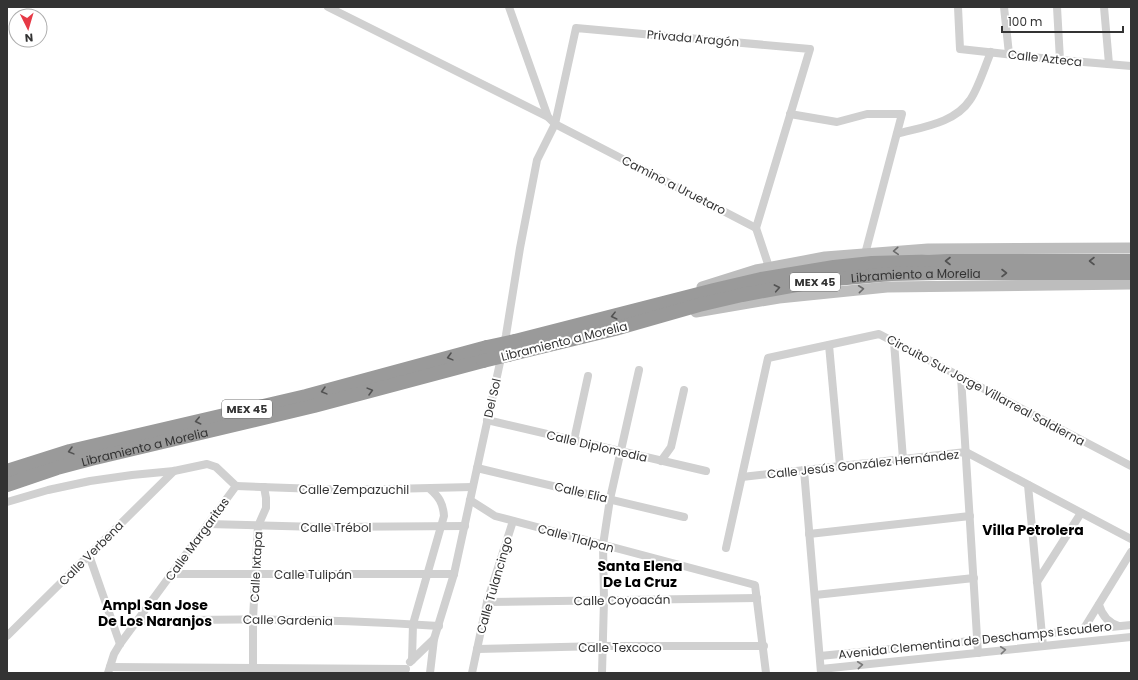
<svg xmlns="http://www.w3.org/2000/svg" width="1138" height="680" viewBox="0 0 1138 680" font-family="Poppins,sans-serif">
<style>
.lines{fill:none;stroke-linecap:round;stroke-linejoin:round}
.street{stroke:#d0d0d0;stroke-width:8}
.secondary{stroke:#bdbdbd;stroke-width:11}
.highway{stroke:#9a9a9a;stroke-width:14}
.highway-bridge{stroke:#9a9a9a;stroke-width:14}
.oneway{stroke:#6a6a6a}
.oneway2{stroke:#525252}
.oneway3{stroke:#7a7a7a}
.labels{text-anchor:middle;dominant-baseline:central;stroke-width:4;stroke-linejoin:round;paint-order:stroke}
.shield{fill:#fff;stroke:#707070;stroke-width:1}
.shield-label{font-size:11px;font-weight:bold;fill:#333}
.street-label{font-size:12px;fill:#333;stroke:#fff}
.quarter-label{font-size:14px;font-weight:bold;fill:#000;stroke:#fff}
</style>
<rect width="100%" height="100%" fill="#fff"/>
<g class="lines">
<g class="street">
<polyline points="328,7 548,117"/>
<polyline points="509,7 548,117 555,124 756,228 769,267"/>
<polyline points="958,7 960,49 1060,60 1131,66"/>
<polyline points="1004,7 1009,54"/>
<polyline points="1057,7 1060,60"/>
<polyline points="1104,7 1109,64"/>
<polyline points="790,114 837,122 867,114 902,114 865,254"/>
<path d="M 897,134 C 922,127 955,123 970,100 C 978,89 985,66 991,52"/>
<polyline points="894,342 903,459"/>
<polyline points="829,345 840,466"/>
<polyline points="961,377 978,653"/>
<polyline points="487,420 706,471"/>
<polyline points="574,440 588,376"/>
<polyline points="661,461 671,447 684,390"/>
<polyline points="477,468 684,517"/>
<polyline points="804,470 821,673"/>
<polyline points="742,477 966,452 1131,539"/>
<polyline points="1028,485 1043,646"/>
<polyline points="236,486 347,490 472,487"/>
<polyline points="470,500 495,516 755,585 766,673"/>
<polyline points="7,502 48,490 90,481 132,475 174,471 207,464 216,467 236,486"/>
<polyline points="208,524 319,527 465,526"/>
<polyline points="809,534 970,516"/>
<polyline points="726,548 768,358 879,334 1131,466"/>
<polyline points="89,555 120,644"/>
<polyline points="171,574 454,574"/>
<polyline points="1037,582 1081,513"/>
<polyline points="815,595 974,578"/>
<polyline points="487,602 757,598"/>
<path d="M 1099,605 C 1102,615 1108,623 1119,626"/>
<path d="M 137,621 C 237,618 338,619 439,626"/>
<polyline points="1083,630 1131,552"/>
<polyline points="7,636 174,471"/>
<polyline points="477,649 603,646 764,646"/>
<polyline points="820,656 1131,625"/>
<path d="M 412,660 L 413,624 L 444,516 C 443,503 439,497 430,489"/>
<polyline points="410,662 434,639"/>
<polyline points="110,667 406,669"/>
<polyline points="821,669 1131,637"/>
<polyline points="253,672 253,619 258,526 266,508 266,498 264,487"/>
<polyline points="108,673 114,654 120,644 236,486"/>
<polyline points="430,673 434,639 454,574 506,335 520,248 537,160 555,124 576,28 810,49 756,228"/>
<polyline points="472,673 487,602 513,521"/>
<polyline points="602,673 604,600 603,545 610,499 639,370"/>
</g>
<g class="secondary">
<polyline points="702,287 756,270 825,257 928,249 1131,248"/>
<polyline points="696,312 779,298 887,287 1131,284"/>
</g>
<g class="highway">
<polyline points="515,341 714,290 761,279 834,267 872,263 947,261 1131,261"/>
<path id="s1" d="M 508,355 L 615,329 L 699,305 L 742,295 L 824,280 L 891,274 L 938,273 L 1131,273"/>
<polyline points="7,471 70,451 306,396 487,347"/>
<path id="s2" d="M 7,485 L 57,468 L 91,459 L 314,406 L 483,361"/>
</g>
<g class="highway-bridge">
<polyline points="487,347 515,341"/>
<polyline points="483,361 508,355"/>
</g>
</g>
<defs><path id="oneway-chevron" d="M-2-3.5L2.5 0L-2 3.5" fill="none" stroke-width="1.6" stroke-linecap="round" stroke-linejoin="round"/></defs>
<g class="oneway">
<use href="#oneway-chevron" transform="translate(896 251) rotate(176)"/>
<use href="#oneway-chevron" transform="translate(861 289) rotate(-6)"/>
</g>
<g class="oneway2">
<use href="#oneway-chevron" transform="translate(948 261) rotate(180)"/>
<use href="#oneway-chevron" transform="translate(1092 261) rotate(-180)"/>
<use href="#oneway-chevron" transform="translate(1004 273)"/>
<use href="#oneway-chevron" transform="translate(777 288) rotate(-11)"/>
<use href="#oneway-chevron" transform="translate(614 316) rotate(166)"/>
<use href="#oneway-chevron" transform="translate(450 357) rotate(165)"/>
<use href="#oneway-chevron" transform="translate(324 391) rotate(165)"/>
<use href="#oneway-chevron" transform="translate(370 391) rotate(-15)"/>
<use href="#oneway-chevron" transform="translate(198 421) rotate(167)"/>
<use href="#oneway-chevron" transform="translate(71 451) rotate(165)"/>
</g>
<g class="oneway3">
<use href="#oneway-chevron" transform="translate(1003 650) rotate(-6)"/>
<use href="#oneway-chevron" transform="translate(860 665) rotate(-6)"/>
</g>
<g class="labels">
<g class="shield">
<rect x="790" y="273" width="50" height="18" rx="3"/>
<rect x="222" y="400" width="50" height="18" rx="3"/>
</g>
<g class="shield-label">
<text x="815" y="282">MEX 45</text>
<text x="247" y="409">MEX 45</text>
</g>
<g class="street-label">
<text transform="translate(693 38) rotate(5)">Privada Aragón</text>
<text transform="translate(1045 58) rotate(6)">Calle Azteca</text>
<text transform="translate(674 185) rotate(27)">Camino a Uruetaro</text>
<text stroke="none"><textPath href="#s1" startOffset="417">Libramiento a Morelia</textPath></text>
<text transform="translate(564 341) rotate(-14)">Libramiento a Morelia</text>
<text transform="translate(986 390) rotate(28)">Circuito Sur Jorge Villarreal Saldierna</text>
<text transform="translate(492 398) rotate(-77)">Del Sol</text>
<text stroke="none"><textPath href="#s2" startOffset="143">Libramiento a Morelia</textPath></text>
<text transform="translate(597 446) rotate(13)">Calle Diplomedia</text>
<text transform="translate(863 464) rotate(-6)">Calle Jesús González Hernández</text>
<text x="354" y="489">Calle Zempazuchil</text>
<text transform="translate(581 492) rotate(13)">Calle Elia</text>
<text x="336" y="527">Calle Trébol</text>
<text transform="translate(576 538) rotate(15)">Calle Tlalpan</text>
<text transform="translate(197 539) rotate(-54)">Calle Margaritas</text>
<text transform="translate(91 553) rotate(-45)">Calle Verbena</text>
<text transform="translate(256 567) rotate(-87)">Calle Ixtapa</text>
<text x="313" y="574">Calle Tulipán</text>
<text transform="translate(494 585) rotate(-74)">Calle Tulancingo</text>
<text transform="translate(622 600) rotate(-1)">Calle Coyoacán</text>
<text transform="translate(288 620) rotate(1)">Calle Gardenia</text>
<text transform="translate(975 640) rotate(-6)">Avenida Clementina de Deschamps Escudero</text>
<text x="620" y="647">Calle Texcoco</text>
</g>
<g class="quarter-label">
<text x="1033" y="530">Villa Petrolera</text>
<text x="640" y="566">Santa Elena<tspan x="640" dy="16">De La Cruz</tspan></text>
<text x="155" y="605">Ampl San Jose<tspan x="155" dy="16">De Los Naranjos</tspan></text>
</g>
</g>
<rect width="1138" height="680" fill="none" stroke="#333333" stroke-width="16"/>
<g transform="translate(28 28) rotate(175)"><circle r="19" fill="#ffffff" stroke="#adadad"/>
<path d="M0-3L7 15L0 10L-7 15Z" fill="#e63946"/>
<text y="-6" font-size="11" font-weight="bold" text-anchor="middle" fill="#333333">N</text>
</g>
<path d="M1002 26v6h121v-6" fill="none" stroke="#333333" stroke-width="2"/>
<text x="1008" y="26" font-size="12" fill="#333333" stroke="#ffffff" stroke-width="3" paint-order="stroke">100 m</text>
</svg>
